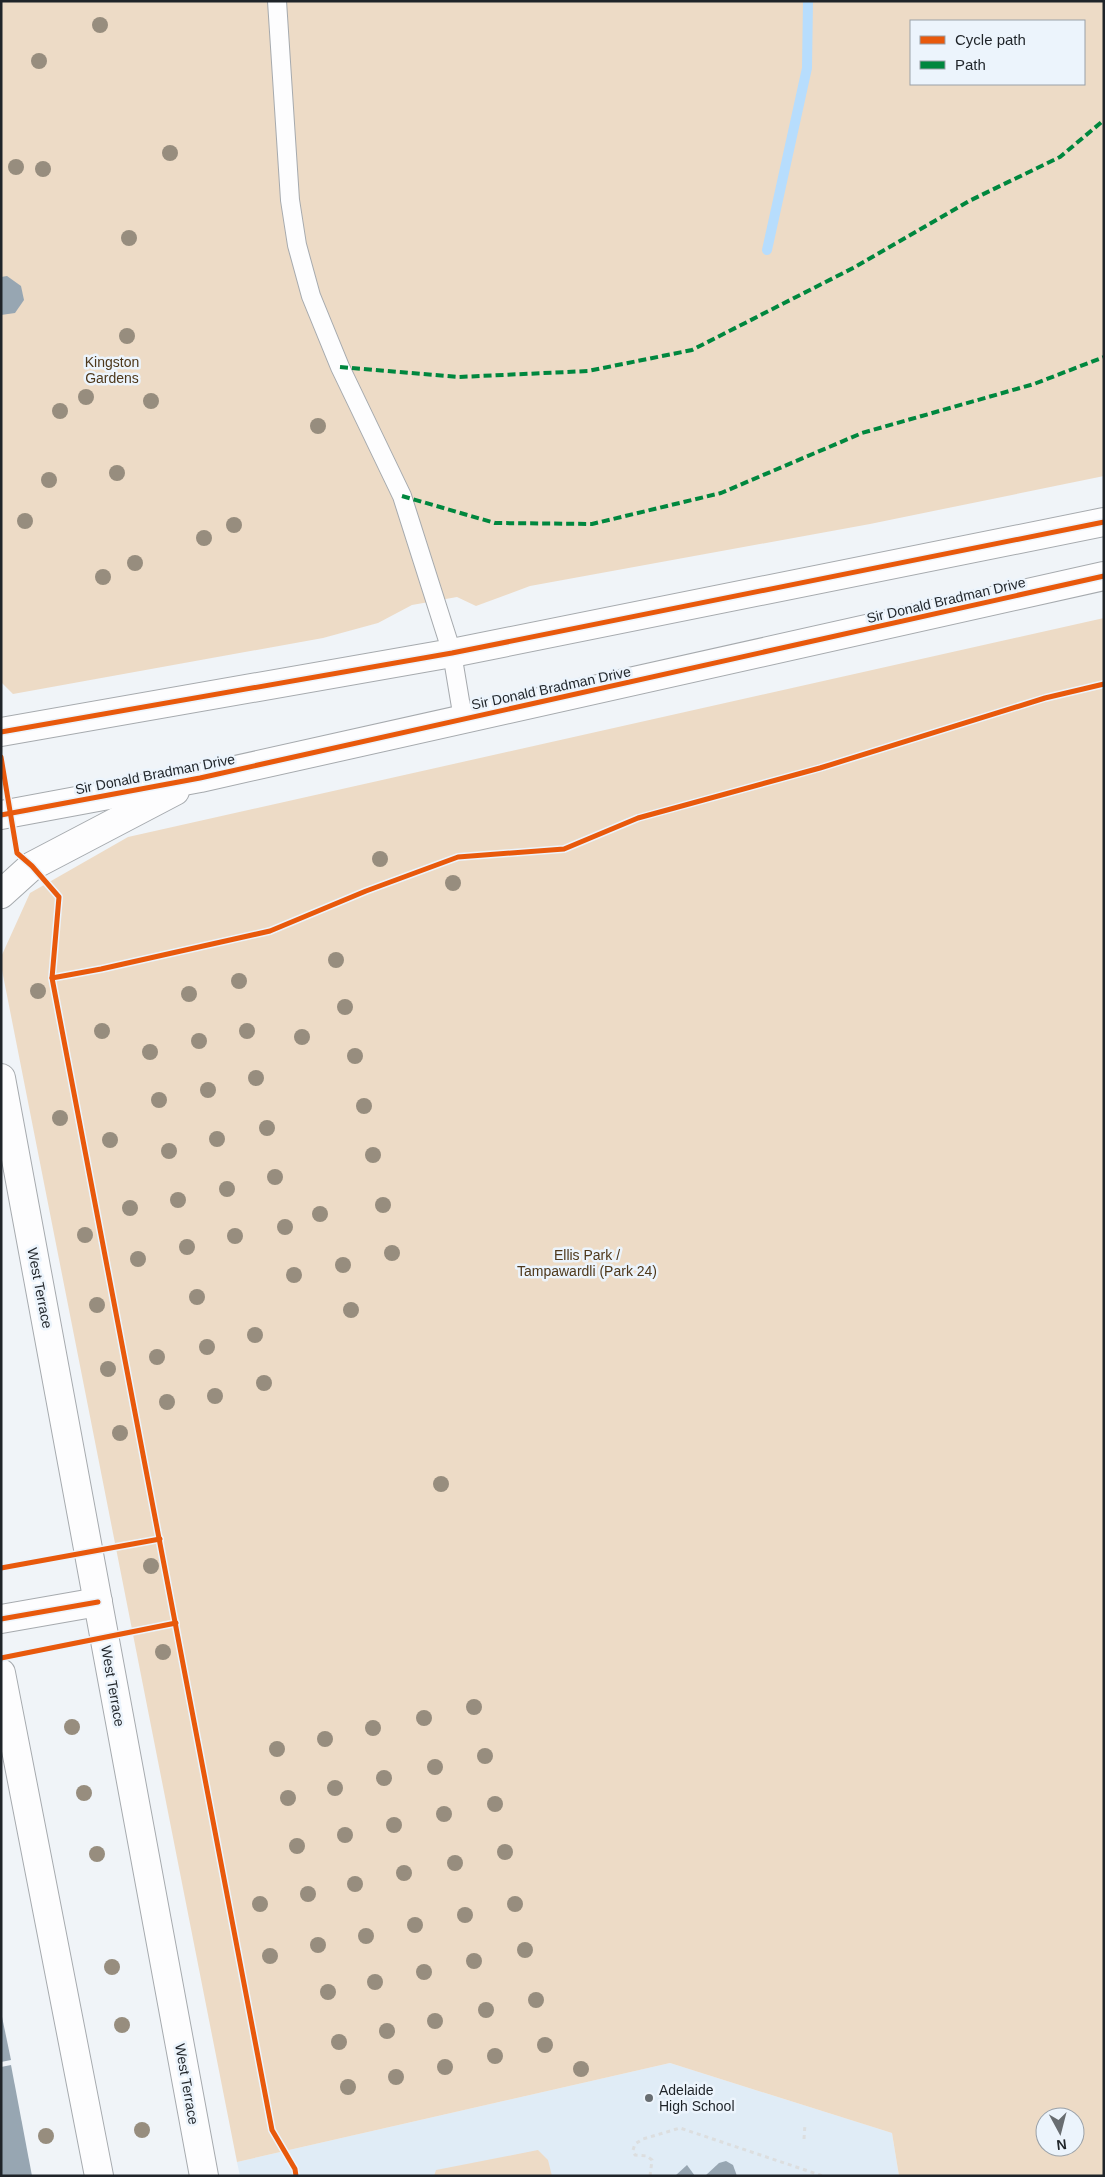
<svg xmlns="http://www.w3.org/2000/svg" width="1105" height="2177" viewBox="0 0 1105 2177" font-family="Arial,sans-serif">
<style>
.built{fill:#e0ecf6}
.green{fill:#eddbc6;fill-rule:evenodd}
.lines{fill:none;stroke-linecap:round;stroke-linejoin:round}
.stream{stroke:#b7ddfd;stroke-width:10}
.building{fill:#97a6b2}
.service-casing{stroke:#a6aaae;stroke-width:20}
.tertiary-casing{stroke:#a6aaae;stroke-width:30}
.primary-casing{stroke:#a6aaae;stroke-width:30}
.path{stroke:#dcdedf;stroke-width:3;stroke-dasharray:4 4;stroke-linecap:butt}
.service{stroke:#fdfdfe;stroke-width:18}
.tertiary{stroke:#fdfdfe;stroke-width:28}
.primary{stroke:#fdfdfe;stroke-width:28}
.quiet{stroke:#00873e;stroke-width:4;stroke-dasharray:8 4;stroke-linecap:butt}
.cycleway-casing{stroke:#ecf4fc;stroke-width:8}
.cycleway{stroke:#e8590c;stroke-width:5}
.tree{fill:#978d7e}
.poi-dot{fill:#686d71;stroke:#ecf4fc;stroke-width:2}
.labels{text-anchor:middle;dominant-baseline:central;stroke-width:5;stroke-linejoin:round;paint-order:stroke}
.park-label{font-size:14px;fill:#4e381b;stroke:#ecf4fc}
.street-label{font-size:14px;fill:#1f2429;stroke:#ecf4fc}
.poi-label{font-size:14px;fill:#1f2429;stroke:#ecf4fc;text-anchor:start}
</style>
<rect width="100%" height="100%" fill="#f0f4f8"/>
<polygon class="built" points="670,2063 892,2133 899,2176 240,2176 237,2162"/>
<g class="green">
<path d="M 1,1 L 1104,1 L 1104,476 L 870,524 L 530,586 L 476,606 L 457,597 L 412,605 L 378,623 L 323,638 L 13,694 L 1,682 ZM 911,21 L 1084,21 L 1084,84 L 911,84 Z"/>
<path d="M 1104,618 L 1104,2176 L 899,2176 L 892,2133 L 670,2063 L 237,2162 L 1,965 L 1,957 L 30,893 L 128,837 ZM 1045,2117 L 1075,2117 L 1075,2147 L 1045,2147 Z"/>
<polygon points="538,2150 548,2160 552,2176 434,2176 436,2170"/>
</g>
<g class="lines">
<polyline class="stream" points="767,250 807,68 808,1"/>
</g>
<g class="building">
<polygon points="7,276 21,286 24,300 15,313 1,315 1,277"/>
<polygon points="1,2012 11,2060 1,2062"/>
<polygon points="11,2065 32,2176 1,2176 1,2067"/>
<polygon points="726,2161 733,2165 737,2176 705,2176 719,2163"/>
<polygon points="687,2165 695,2176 675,2176"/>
</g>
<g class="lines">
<defs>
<polyline id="service" points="277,1 290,200 297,245 311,296 340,367 402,496 452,653 463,719"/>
<polyline id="tertiary" points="1,1619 98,1602"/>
<g id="primary">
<polyline points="1,732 452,653 1104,522"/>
<polyline points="1,815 200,778 1104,576"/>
<polyline points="1,894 32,866 175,791"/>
<polyline points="1,1078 204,2176"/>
<polyline points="1,1673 99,2176"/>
</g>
</defs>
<use href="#service" class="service-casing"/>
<use href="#tertiary" class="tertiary-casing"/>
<use href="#primary" class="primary-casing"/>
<g class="path">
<polyline points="804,2139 805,2124"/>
<polyline points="650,2176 652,2160 647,2156 635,2155 633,2150 635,2144 643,2139 680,2128 823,2176"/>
</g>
<use href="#service" class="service"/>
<use href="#tertiary" class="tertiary"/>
<use href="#primary" class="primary"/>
<g class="quiet">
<polyline points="340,367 459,377 588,371 692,350 855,267 969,201 1060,157 1104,120"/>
<polyline points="402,496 495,523 592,524 721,493 862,433 1034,384 1104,357"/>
</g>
<defs>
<g id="cycleway">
<polyline points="1,732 452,653 1104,522"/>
<polyline points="1,757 17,853 32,866 59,897 52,978 272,2130 295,2169 296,2176"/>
<polyline points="1,815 200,778 1104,576"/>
<polyline points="52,978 101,969 270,931 366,891 458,857 564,849 638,818 820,768 1045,698 1104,684"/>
<polyline points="1,1568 160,1539"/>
<polyline points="1,1619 98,1602"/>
<polyline points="1,1658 176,1623"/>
</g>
</defs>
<use href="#cycleway" class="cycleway-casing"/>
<use href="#cycleway" class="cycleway"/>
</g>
<g class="tree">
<circle cx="100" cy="25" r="8"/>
<circle cx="39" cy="61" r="8"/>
<circle cx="170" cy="153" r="8"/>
<circle cx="16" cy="167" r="8"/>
<circle cx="43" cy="169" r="8"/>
<circle cx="129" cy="238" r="8"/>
<circle cx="127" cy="336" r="8"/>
<circle cx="86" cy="397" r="8"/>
<circle cx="151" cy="401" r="8"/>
<circle cx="60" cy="411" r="8"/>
<circle cx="318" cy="426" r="8"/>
<circle cx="117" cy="473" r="8"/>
<circle cx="49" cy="480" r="8"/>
<circle cx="25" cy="521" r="8"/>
<circle cx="234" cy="525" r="8"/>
<circle cx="204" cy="538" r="8"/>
<circle cx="135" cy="563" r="8"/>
<circle cx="103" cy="577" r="8"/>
<circle cx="380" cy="859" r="8"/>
<circle cx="453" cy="883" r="8"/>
<circle cx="336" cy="960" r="8"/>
<circle cx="239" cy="981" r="8"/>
<circle cx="38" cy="991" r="8"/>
<circle cx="189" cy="994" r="8"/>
<circle cx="345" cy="1007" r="8"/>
<circle cx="102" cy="1031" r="8"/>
<circle cx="247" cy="1031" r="8"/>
<circle cx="302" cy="1037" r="8"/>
<circle cx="199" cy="1041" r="8"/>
<circle cx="150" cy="1052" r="8"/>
<circle cx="355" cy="1056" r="8"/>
<circle cx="256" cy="1078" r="8"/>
<circle cx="208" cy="1090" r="8"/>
<circle cx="159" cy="1100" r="8"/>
<circle cx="364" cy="1106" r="8"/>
<circle cx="60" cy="1118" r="8"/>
<circle cx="267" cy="1128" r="8"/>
<circle cx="217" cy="1139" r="8"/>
<circle cx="110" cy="1140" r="8"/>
<circle cx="169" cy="1151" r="8"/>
<circle cx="373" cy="1155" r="8"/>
<circle cx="275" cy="1177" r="8"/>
<circle cx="227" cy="1189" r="8"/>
<circle cx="178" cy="1200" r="8"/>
<circle cx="383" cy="1205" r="8"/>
<circle cx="130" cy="1208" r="8"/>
<circle cx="320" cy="1214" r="8"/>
<circle cx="285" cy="1227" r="8"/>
<circle cx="85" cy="1235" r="8"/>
<circle cx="235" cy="1236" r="8"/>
<circle cx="187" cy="1247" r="8"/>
<circle cx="392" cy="1253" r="8"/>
<circle cx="138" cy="1259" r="8"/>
<circle cx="343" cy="1265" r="8"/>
<circle cx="294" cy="1275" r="8"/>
<circle cx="197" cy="1297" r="8"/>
<circle cx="97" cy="1305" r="8"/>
<circle cx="351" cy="1310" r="8"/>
<circle cx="255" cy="1335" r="8"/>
<circle cx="207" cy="1347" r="8"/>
<circle cx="157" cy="1357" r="8"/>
<circle cx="108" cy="1369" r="8"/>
<circle cx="264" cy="1383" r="8"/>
<circle cx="215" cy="1396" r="8"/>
<circle cx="167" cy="1402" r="8"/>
<circle cx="120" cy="1433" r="8"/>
<circle cx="441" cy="1484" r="8"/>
<circle cx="151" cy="1566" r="8"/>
<circle cx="163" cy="1652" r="8"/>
<circle cx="474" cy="1707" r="8"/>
<circle cx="424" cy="1718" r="8"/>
<circle cx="72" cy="1727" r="8"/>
<circle cx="373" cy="1728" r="8"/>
<circle cx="325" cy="1739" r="8"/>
<circle cx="277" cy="1749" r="8"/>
<circle cx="485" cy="1756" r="8"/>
<circle cx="435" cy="1767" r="8"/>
<circle cx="384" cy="1778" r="8"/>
<circle cx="335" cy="1788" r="8"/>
<circle cx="84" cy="1793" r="8"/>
<circle cx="288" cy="1798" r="8"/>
<circle cx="495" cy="1804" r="8"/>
<circle cx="444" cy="1814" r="8"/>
<circle cx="394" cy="1825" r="8"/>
<circle cx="345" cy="1835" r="8"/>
<circle cx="297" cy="1846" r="8"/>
<circle cx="505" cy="1852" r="8"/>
<circle cx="97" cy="1854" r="8"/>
<circle cx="455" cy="1863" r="8"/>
<circle cx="404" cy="1873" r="8"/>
<circle cx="355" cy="1884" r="8"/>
<circle cx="308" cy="1894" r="8"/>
<circle cx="260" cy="1904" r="8"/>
<circle cx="515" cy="1904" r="8"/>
<circle cx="465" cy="1915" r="8"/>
<circle cx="415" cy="1925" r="8"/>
<circle cx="366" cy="1936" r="8"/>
<circle cx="318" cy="1945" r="8"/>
<circle cx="525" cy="1950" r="8"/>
<circle cx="270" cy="1956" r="8"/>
<circle cx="474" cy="1961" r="8"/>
<circle cx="112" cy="1967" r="8"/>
<circle cx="424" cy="1972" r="8"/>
<circle cx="375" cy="1982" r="8"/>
<circle cx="328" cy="1992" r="8"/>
<circle cx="536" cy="2000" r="8"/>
<circle cx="486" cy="2010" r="8"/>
<circle cx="435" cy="2021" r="8"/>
<circle cx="122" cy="2025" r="8"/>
<circle cx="387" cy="2031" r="8"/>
<circle cx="339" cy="2042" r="8"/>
<circle cx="545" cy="2045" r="8"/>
<circle cx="495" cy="2056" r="8"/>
<circle cx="445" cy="2067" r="8"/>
<circle cx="581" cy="2069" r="8"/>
<circle cx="396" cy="2077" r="8"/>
<circle cx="348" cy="2087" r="8"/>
<circle cx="142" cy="2130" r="8"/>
<circle cx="46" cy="2136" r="8"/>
</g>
<circle class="poi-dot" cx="649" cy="2098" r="5"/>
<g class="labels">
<g class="park-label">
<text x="112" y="362">Kingston<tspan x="112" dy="16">Gardens</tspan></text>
<text x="587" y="1255">Ellis Park /<tspan x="587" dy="16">Tampawardli (Park 24)</tspan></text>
</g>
<g class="street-label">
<text transform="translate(946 600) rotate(-13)">Sir Donald Bradman Drive</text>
<text transform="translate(551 688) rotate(-12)">Sir Donald Bradman Drive</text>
<text transform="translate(155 774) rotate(-11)">Sir Donald Bradman Drive</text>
<text transform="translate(40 1288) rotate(79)">West Terrace</text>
<text transform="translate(113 1686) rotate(80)">West Terrace</text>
<text transform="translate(187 2084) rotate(80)">West Terrace</text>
</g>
<g class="poi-label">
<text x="659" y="2090">Adelaide<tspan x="659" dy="16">High School</tspan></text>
</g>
</g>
<rect width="1105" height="2177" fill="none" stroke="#1f2429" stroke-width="5"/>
<rect x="910" y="20" width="175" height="65" fill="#ecf4fc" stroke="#9aa1a8"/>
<rect x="920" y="36" width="25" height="8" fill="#e8590c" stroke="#9aa1a8"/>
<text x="955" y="45" font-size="15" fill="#1f2429">Cycle path</text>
<rect x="920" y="61" width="25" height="8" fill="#00873e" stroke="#9aa1a8"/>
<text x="955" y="70" font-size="15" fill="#1f2429">Path</text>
<g transform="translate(1060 2132) rotate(173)"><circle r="24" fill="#ecf4fc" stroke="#9aa1a8"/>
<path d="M0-4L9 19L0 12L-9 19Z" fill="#686d71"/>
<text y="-8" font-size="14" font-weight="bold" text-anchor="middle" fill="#1f2429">N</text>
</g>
</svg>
